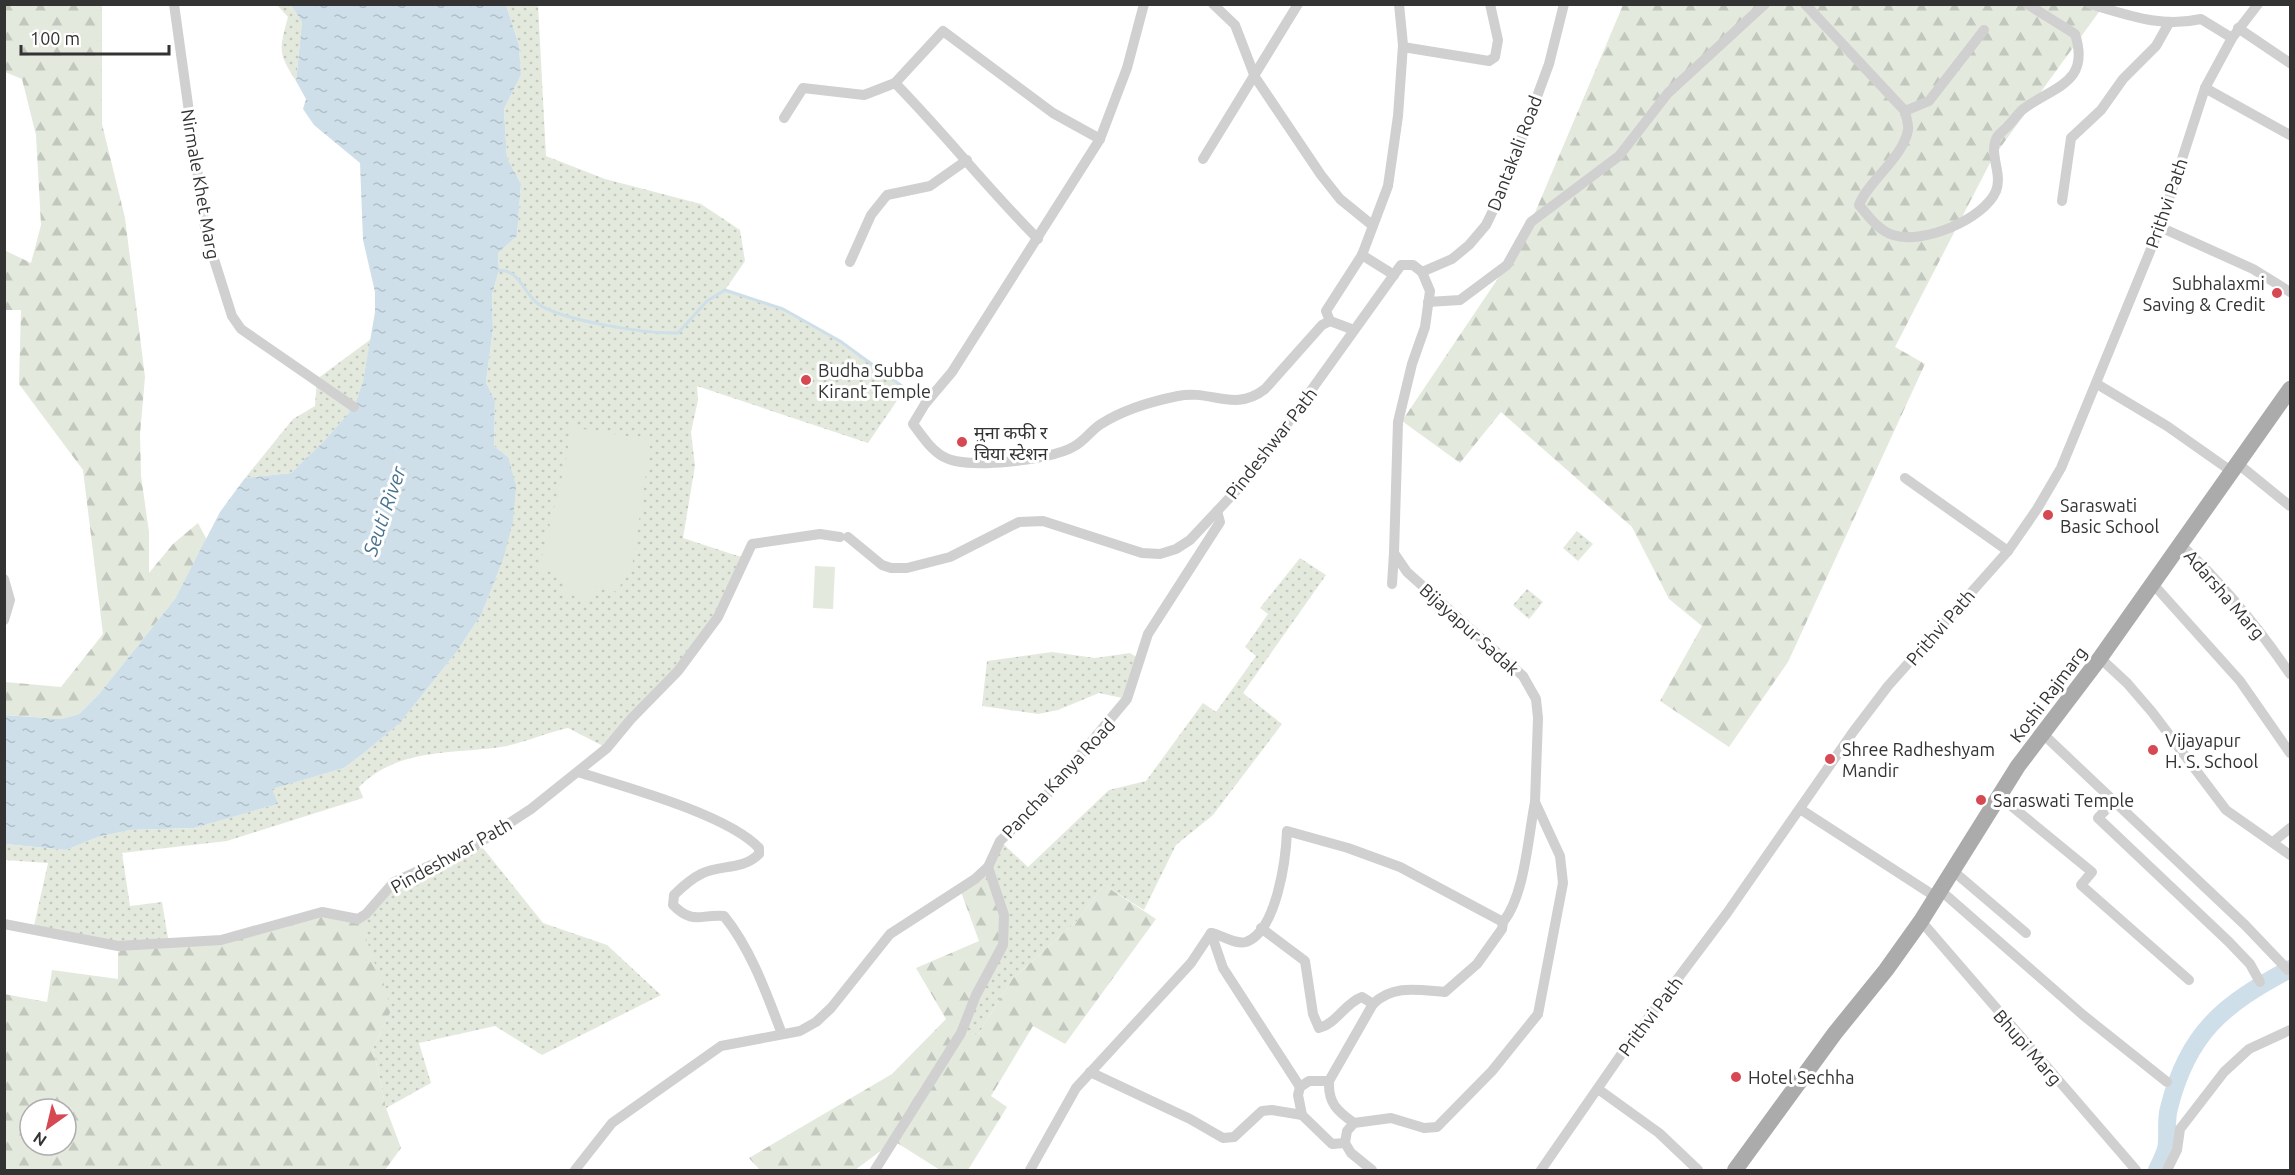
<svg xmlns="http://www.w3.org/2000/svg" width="2295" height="1175" viewBox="0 0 2295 1175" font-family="Ubuntu,'Noto Sans Devanagari',sans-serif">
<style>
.grass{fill:url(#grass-dots)}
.forest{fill:url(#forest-firs);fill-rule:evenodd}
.garden{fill:#e3e9dd}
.water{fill:url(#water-ripples)}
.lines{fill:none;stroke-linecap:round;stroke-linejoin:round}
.stream{stroke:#cedfe9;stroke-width:3}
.river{stroke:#cedfe9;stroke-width:18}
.street{stroke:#d0d0d0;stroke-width:10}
.primary{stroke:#ababab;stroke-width:16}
.poi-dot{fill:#d64852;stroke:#fff;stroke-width:2}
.labels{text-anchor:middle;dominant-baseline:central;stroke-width:6;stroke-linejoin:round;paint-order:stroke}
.street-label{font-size:18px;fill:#333;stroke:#fff}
.poi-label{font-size:18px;fill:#333;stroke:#fff;text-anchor:start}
.water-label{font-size:20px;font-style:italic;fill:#47728f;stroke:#fff}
</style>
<defs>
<pattern id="grass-dots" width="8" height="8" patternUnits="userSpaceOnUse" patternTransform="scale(1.5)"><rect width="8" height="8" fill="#e3e9dd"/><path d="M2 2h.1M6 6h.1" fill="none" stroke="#c3c8be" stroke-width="1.8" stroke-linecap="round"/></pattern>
<pattern id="forest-firs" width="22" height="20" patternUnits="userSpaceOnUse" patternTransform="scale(1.5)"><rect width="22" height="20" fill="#e3e9dd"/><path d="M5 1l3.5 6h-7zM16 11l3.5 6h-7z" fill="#c3c8be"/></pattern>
<pattern id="water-ripples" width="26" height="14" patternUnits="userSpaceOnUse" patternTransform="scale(1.5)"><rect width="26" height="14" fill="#cedfe9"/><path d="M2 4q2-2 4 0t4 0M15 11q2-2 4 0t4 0" fill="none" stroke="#b1c0c8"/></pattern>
</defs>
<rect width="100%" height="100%" fill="#fff"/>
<g class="grass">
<path d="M 277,5 L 291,5 L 302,22 L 296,81 C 278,53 279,49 288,17 Z"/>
<path d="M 506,5 L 538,5 L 546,156 L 605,179 L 701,204 L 740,230 L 745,261 L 725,290 L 783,309 L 840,341 L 905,389 L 868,443 L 697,386 L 698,400 L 691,432 L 695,466 L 683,538 L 738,556 L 746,556 L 718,617 L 607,748 L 568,728 C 545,733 524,743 501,747 C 452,754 397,748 359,787 L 363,798 L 227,841 L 122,853 L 130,906 L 162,902 L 169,944 L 118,946 L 33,930 L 48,863 L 5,860 L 4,844 L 66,850 L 98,837 L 130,830 L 194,828 L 277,804 L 271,789 L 344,768 L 364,753 L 400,723 L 458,650 L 482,613 L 503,560 L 508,457 L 494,446 L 495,401 L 486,382 L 493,329 L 492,295 L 499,270 L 498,253 L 517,236 L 521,184 L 507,158 L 504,109 L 521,75 L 519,45 Z"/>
<polygon points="371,339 363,381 354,407 324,441 291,473 245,478 293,419 315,406 317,379"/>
<polygon points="1577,531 1593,544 1578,561 1563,548"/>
<polygon points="1300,558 1326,575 1243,693 1282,724 1213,815 1176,845 1144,910 1104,885 1077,921 1012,979 978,1035 961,1033 991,972 975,879 1000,841 1028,867 1109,790 1146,781 1203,703 1216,712 1256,656 1245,647 1268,614 1260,608"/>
<polygon points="1527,589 1543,602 1529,619 1513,605"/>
<polygon points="1052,652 1095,658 1130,653 1138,658 1127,699 1099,693 1058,710 1038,714 982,706 987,661"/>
<path d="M 479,843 L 543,923 L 607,945 L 661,995 L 542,1055 L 495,1026 L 419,1043 L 431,1083 L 386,1108 L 373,1048 L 391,1011 C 383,987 370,961 365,936 C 355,887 444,859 479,843 Z"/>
</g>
<g class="forest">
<polygon points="5,5 102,5 102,124 125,218 145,377 140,434 141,476 149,532 149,573 173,544 198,523 207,540 175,599 99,694 79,714 61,719 5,715 5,682 61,687 103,634 83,470 19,384 21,310 5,310 4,250 31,263 41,225 36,135 22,79 5,72"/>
<polygon points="1623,5 2104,5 1992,159 1895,347 1925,364 1788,662 1729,747 1660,701 1702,626 1669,599 1632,527 1501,412 1460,463 1402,421 1507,265 1531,222"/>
<polygon points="975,879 997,890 1003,945 962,1033 978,1035 1012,979 1077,921 1104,885 1156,919 1065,1044 1033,1026 991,1096 1007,1107 968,1170 940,1170 894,1141 855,1170 760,1170 749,1158 892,1074 946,1019 916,968 979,941 960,889"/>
<path d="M 322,912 L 345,917 L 366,914 L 365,935 L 375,964 L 379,966 L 391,1011 L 373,1048 L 386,1108 L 401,1148 L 385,1170 L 5,1170 L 4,994 L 47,1002 L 52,970 L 118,979 L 118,946 L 221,940 ZM 30,1109 L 66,1109 L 66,1145 L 30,1145 Z"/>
</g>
<g class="garden">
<polygon points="571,427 651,440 633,561 617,592 596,586 590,600 563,592 563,575 539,568 566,460"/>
<polygon points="815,566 835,567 833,609 813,608"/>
</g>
<polygon class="water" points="291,5 506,5 519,45 521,75 504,109 507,158 521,184 517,236 498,253 499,270 492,295 493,329 486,382 495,401 494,446 508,457 516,486 513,521 503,560 482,613 458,650 400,723 364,753 344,768 272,789 278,804 194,828 130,830 98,837 66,850 5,844 4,715 61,719 79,714 99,694 175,599 220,512 245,478 291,473 324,441 354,407 363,381 375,312 375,292 363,240 360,163 314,125 303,109 306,99 296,81 302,22"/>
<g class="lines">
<path class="stream" d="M 496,271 C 519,267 522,291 537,303 C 560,321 649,334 678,333 L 707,301 L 725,290 L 783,309 L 840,341 L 921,400"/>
<path class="river" d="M 2157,1170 C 2160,1164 2164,1156 2166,1149 C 2169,1136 2165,1122 2169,1108 C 2188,1032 2224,1004 2290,969"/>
<g class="street">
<polyline points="174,4 206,234 232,316 241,329 354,407"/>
<path d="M 1144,4 L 1127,68 L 1100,139 L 952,372 L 925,404 L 913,424 C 922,436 931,450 944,457 C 966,470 1051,460 1073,447 C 1084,442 1091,430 1101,424 C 1123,410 1153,401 1178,396 C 1211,389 1234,413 1265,389 L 1322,325 L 1330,321 L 1354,330"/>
<polyline points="1213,4 1235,25 1255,77 1321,175 1340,199 1372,225"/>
<path d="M 1805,4 L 1905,111 C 1906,117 1909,125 1908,130 C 1903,158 1868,181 1859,205 C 1868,216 1879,231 1893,235 C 1923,245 1984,219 1996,191 C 2003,173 1988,154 1997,137 C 1999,134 2004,130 2007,127 C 2012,122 2017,115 2022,110 C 2053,86 2091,84 2075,34 L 2027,4"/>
<path d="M 2090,4 C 2128,15 2161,28 2201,19 L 2232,38"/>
<polyline points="2238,28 2290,63"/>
<polyline points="1403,47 1489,61 1495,57 1498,40 1490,4"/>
<polyline points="895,83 943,31 1053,113 1100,139"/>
<polyline points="2205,88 2290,135"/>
<polyline points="1905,111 1929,101 1984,30"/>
<path d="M 784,118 L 803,88 L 864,95 L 895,83 C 945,134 988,189 1038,239"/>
<polyline points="1203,159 1298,4"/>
<polyline points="2062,201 2071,138 2101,110 2123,79 2156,46 2169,23"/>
<polyline points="2160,227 2253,269 2290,292"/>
<polyline points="1362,255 1394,275"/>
<polyline points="850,262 871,215 887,195 930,186 967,160"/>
<polyline points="1428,302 1460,300 1507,265 1531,222 1619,156 1668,93 1765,4"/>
<polyline points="1330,321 1326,311 1362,255 1388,186 1398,116 1403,45 1399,4"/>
<polyline points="2097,384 2167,426 2231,471"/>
<polyline points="2237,463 2290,506"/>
<polyline points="1905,478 2008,551"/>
<polyline points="848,537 882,565 891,568 907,568 950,557 1019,522 1043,521 1142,553 1160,554 1176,549 1190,540 1249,477 1401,265 1413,265 1422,272 1452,259 1469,245 1486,225 1501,194 1549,64 1564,4"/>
<path d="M 2180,544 C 2222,583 2258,627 2290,674"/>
<polyline points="4,579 10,600 4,620"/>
<polyline points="1392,584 1394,553"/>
<polyline points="2153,584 2240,681 2290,753"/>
<polyline points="2100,658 2127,683 2152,712 2226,810 2290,855"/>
<polyline points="2042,733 2245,925 2288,970"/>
<path d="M 578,772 C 625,787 727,814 759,848 L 759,854 C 742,871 720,864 701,874 C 691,879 682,887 674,895 L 673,905 C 693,925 700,914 724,916 C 751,949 767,995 782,1034"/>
<polyline points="1998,795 2092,872 2081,885 2189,980"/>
<polyline points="2114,801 2098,818 2229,942 2250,964 2260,982"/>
<polyline points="1800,809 1936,897"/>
<polyline points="2273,842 2290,828"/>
<polyline points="1952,870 2026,933"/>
<polyline points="1940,890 2083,1015 2167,1082"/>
<polyline points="1921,921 2136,1170"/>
<polyline points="4,924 118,946 221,940 322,912 358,919 366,914 394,882 479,843 531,809 607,748 631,719 678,671 718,617 752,544 820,534 840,537"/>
<path d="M 1261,928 L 1305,961 L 1313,1014 L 1319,1028 C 1336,1024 1345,1003 1362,997 L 1373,1004 C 1393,984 1419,990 1445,992 L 1477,964 L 1502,929 L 1503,922"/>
<polyline points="1211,933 1223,968 1300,1087"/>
<polyline points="1090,1072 1190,1119 1223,1138 1234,1137 1262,1111 1272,1110 1302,1115 1332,1144 1345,1143"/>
<polyline points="1598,1089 1659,1133 1698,1170"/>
<polyline points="1302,1115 1298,1095 1300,1087 1309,1081 1329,1081"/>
<path d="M 1354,1123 C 1337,1111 1328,1103 1329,1081 L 1373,1004"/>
<polyline points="575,1170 612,1123 721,1046 800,1031 816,1022 831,1008 890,934 975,879 988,867 1000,841 1046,796 1127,699 1148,634 1220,522 1217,511"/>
<polyline points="875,1170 961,1033 976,995 1003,945 1004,915 988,867"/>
<path d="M 1030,1170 L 1076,1088 L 1191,963 L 1211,933 C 1222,935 1235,945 1246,942 C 1277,931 1286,858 1287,831 L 1348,848 L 1400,867 L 1503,922 C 1525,895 1528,837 1535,802"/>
<polyline points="1372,1170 1351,1153 1345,1143 1347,1131 1354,1123 1391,1118 1424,1128 1437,1127 1492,1071 1538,1014 1563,883 1560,856 1535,802 1538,718 1536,699 1523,676 1407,572 1394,553 1398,422 1412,364 1425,327 1430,291 1422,272"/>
<polyline points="1541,1170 1627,1046 1727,913 1853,732 1888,686 2008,551 2037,509 2061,468 2160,227 2205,88 2232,38 2258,4"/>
<polyline points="2167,1170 2177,1150 2180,1129 2224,1072 2249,1049 2290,1030"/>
</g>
<polyline class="primary" points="1735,1170 1835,1033 1886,970 1921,921 2018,766 2100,658 2290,389"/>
</g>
<g class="poi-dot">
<circle cx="2277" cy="293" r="6"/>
<circle cx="806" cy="380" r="6"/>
<circle cx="962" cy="442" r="6"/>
<circle cx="2048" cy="515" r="6"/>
<circle cx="2153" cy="750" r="6"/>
<circle cx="1830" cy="759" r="6"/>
<circle cx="1981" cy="800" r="6"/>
<circle cx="1736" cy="1077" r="6"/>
</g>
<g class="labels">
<g class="street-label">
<text transform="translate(1514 153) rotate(-69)">Dantakali Road</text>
<text transform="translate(201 184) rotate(80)">Nirmale Khet Marg</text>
<text transform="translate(2166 203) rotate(-71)">Prithvi Path</text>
<text transform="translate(1271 443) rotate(-52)">Pindeshwar Path</text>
<text transform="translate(2225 594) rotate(49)">Adarsha Marg</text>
<text transform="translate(1940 627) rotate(-49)">Prithvi Path</text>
<text transform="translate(1470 629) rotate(42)">Bijayapur Sadak</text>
<text transform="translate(2048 694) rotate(-53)">Koshi Rajmarg</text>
<text transform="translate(1058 778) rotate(-47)">Pancha Kanya Road</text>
<text transform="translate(451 855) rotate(-29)">Pindeshwar Path</text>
<text transform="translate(1650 1016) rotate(-53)">Prithvi Path</text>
<text transform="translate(2028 1047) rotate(49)">Bhupi Marg</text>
</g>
<g class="poi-label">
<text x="2265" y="283" text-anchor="end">Subhalaxmi<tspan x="2265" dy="21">Saving &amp; Credit</tspan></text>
<text x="818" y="370">Budha Subba<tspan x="818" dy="21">Kirant Temple</tspan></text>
<text x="974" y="432">मुना कफी र<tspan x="974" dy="21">चिया स्टेशन</tspan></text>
<text x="2060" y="505">Saraswati<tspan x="2060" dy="21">Basic School</tspan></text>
<text x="2165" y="740">Vijayapur<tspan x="2165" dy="21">H. S. School</tspan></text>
<text x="1842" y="749">Shree Radheshyam<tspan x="1842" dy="21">Mandir</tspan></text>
<text x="1993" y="800">Saraswati Temple</text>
<text x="1748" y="1077">Hotel Sechha</text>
</g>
<g class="water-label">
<text transform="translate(384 511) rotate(-71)">Seuti River</text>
</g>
</g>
<rect width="2295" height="1175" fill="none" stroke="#333333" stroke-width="12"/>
<g transform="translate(48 1127) rotate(214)"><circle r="28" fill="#ffffff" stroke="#adadad" stroke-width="1.5"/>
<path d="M0-4.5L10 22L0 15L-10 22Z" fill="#d64852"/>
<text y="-9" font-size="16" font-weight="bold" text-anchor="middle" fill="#333333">N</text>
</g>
<path d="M21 45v9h148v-9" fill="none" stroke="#333333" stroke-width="3"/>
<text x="30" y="45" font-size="18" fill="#333333" stroke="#ffffff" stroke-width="4.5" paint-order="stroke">100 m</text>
</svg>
